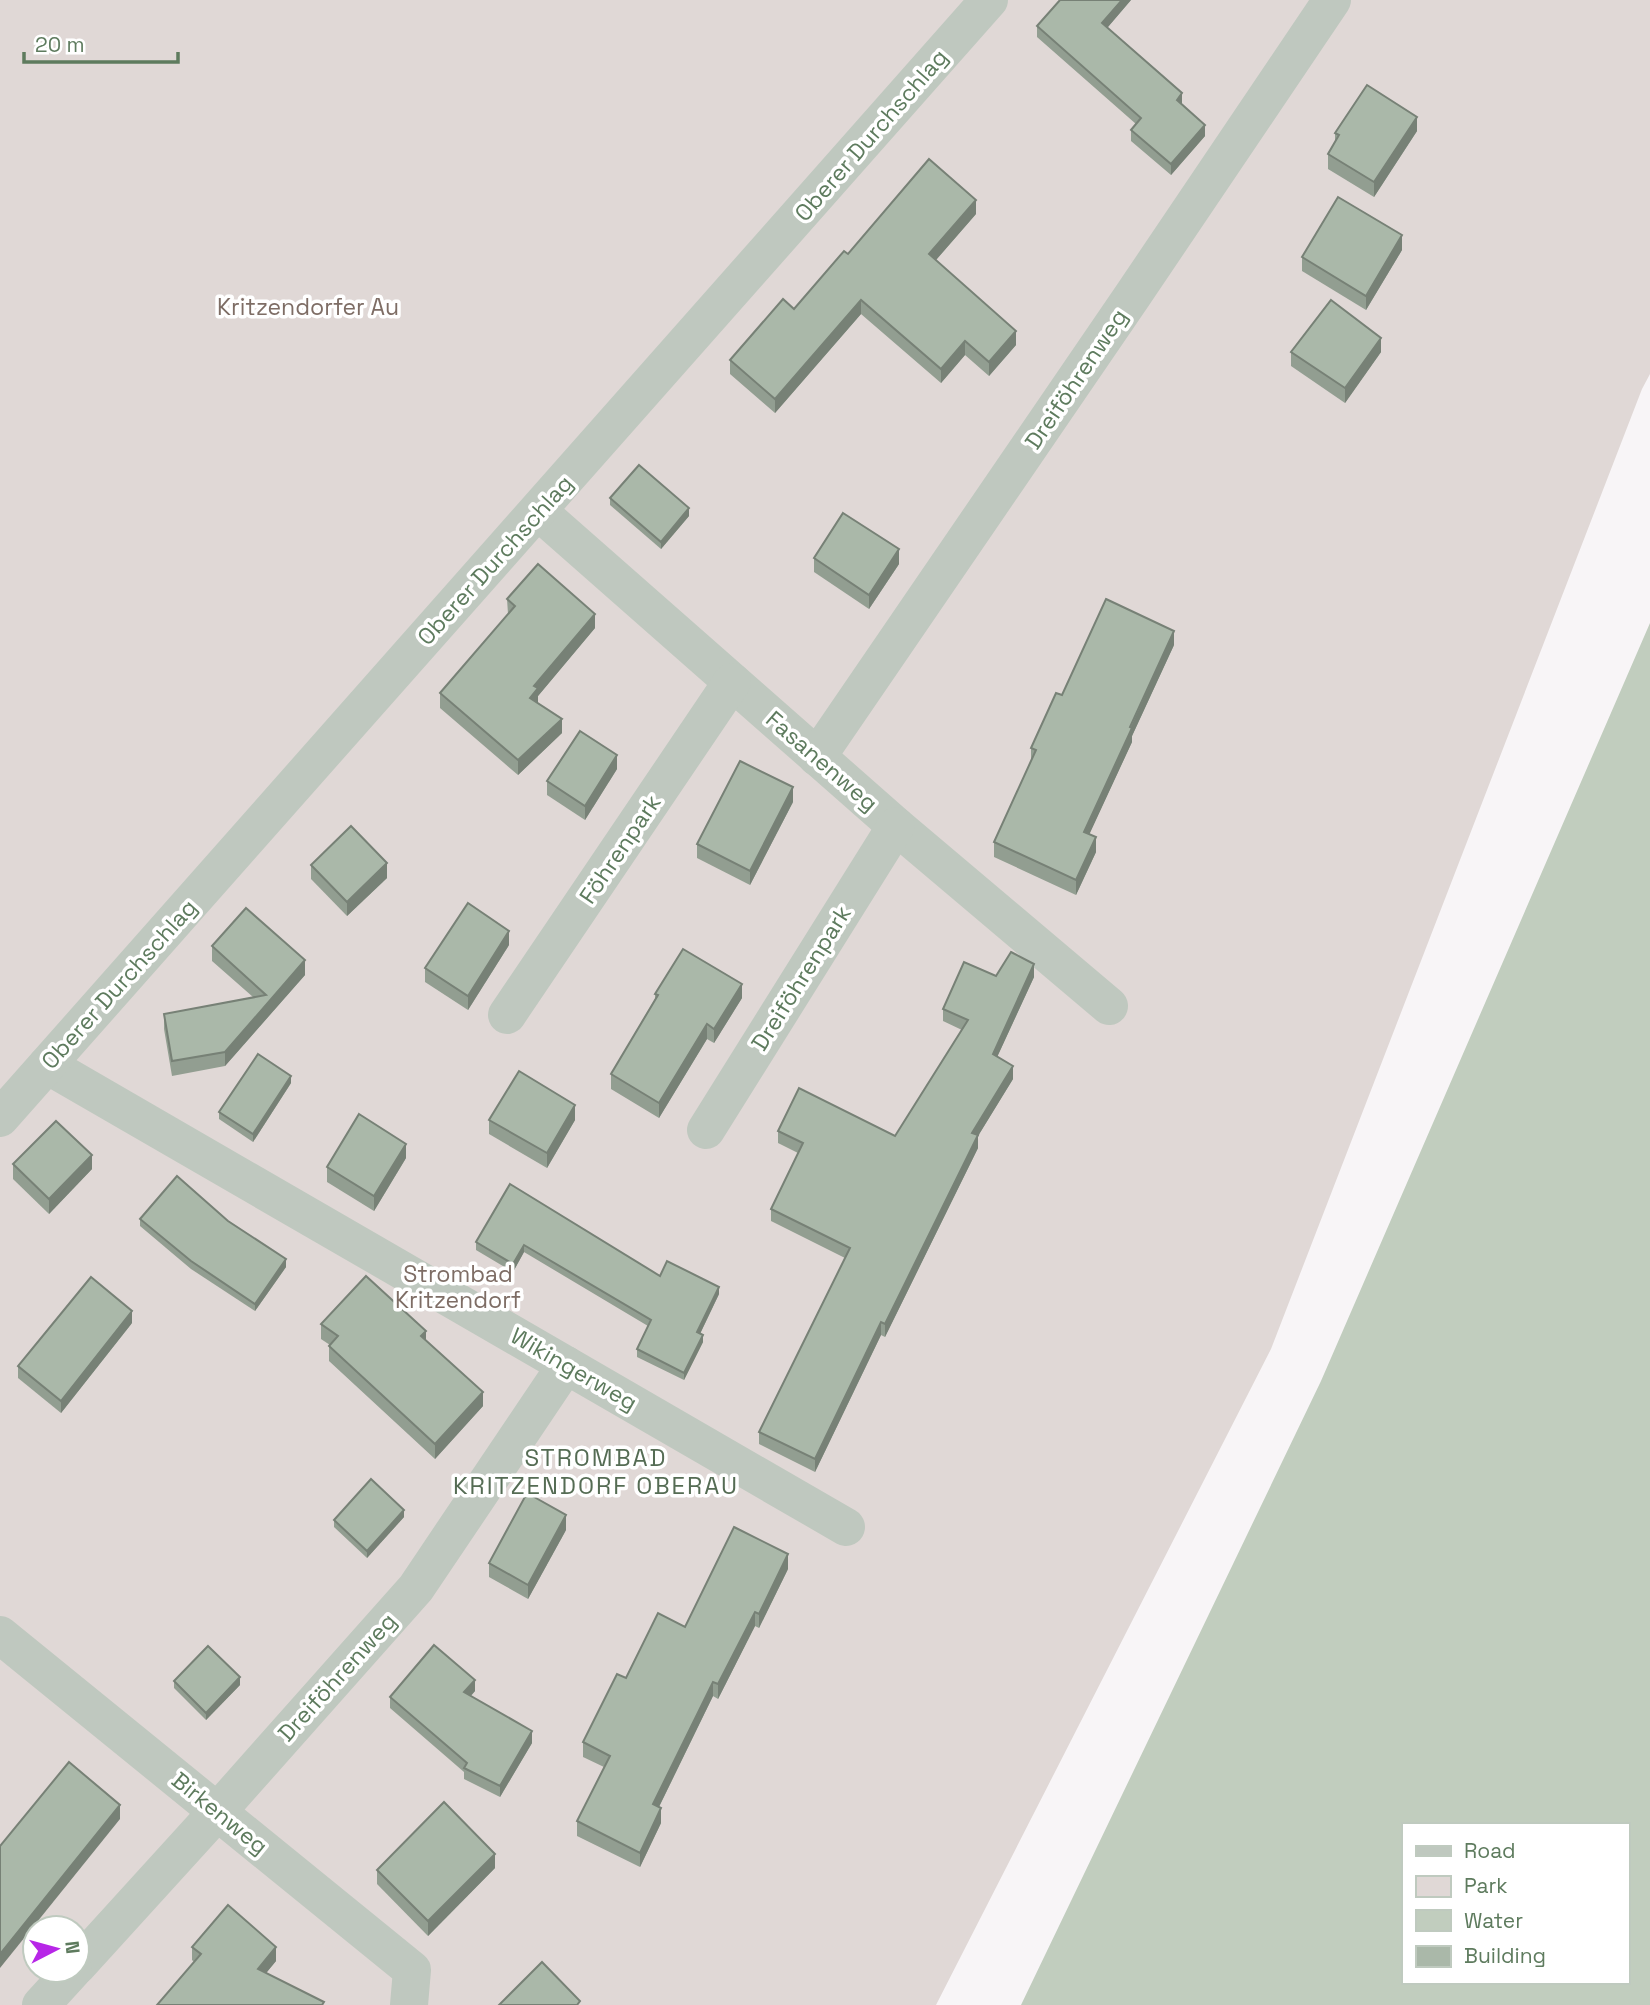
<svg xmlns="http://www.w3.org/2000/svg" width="1650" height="2005" viewBox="0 0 1650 2005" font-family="'Space Grotesk',sans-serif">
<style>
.green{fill:#e0d8d6;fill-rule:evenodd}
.water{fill:#c1cdbe;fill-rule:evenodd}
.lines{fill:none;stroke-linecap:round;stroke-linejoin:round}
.street{stroke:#bfc8bf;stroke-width:38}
.wall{fill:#929e91}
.shaded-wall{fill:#778176}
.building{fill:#aab8a9;stroke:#778176;stroke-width:2}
.labels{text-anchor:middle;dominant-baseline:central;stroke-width:7;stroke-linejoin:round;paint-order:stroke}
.street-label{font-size:23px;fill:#5e7b5e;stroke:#fff}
.park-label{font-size:23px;fill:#7e6d65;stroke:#fff}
.neighbourhood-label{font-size:24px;letter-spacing:2px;fill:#556c54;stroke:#fff}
</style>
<rect width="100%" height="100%" fill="#f8f5f7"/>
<path class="green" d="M 0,0 L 1650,0 L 1650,374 L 1642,389 L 1271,1349 L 936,2005 L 0,2005 ZM 35,1928 L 77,1928 L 77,1970 L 35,1970 Z"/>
<path class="water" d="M 1650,623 L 1650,2005 L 1021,2005 L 1321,1381 ZM 1403,1825 L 1627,1825 L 1627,1982 L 1403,1982 Z"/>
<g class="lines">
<g class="street">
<polyline points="538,511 896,826 1109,1006"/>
<polyline points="817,757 1133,295 1332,0"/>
<polyline points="507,1015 732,682"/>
<polyline points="47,1065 846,1527"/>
<polyline points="0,1118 989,0"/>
<polyline points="706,1130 896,826"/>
<polyline points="0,1635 412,1970 409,2005"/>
<polyline points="77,1966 218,1811 416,1588 566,1365"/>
<polyline points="41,2005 73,1970"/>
</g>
</g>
<g class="wall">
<polygon points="1060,0 1131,0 1107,28 1182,104 1205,136 1171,175 1131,141 1131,130 1136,124 1037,37 1037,26"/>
<polygon points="1417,131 1374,197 1328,169 1328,154 1335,142 1335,133"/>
<polygon points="976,214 936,260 1016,345 989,376 965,355 941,383 861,314 775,413 730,374 730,360 794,309 848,254"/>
<polygon points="1402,250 1366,310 1302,271 1302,257"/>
<polygon points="1291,352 1381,352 1345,403 1291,366"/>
<polygon points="610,498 689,516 661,549 610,505"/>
<polygon points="814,558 899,564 869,609 814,572"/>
<polygon points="507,599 595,628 538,696 537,703 562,733 518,775 440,708 440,693 508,614"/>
<polygon points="1174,645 1132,736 1132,742 1089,834 1096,852 1076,895 994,857 994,842 1031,762 1031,748 1062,695"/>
<polygon points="617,769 585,820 547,795 547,781"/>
<polygon points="793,802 750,885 697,858 697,844"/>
<polygon points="311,865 387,878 347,916 311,879"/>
<polygon points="509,945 468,1010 425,982 425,968"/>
<polygon points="212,946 305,975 225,1066 172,1076 164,1029 164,1014 253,997 212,961"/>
<polygon points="996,976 1034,977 997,1057 1013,1079 978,1136 978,1148 885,1337 881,1335 815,1472 759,1444 759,1432 845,1258 771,1221 771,1209 798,1153 778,1143 778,1131 895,1136 962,1030 943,1021 943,1009"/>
<polygon points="655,994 742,998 714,1043 707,1039 659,1118 611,1089 611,1074 655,999"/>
<polygon points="291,1083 253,1142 219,1119 219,1112"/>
<polygon points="489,1120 575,1120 547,1168 489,1134"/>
<polygon points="406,1158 374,1211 327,1182 327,1167"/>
<polygon points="13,1164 92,1169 49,1214 13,1179"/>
<polygon points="510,1184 660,1276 719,1294 700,1334 703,1342 684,1380 637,1357 637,1349 648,1326 524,1252 513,1272 476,1250 476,1242"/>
<polygon points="140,1219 228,1221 286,1267 255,1311 191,1269 140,1226"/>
<polygon points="132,1323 61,1413 18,1378 18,1366"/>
<polygon points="321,1324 426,1340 483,1406 435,1459 329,1361 329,1346 330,1345 321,1339"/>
<polygon points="404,1517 367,1558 334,1527 334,1520"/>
<polygon points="566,1530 528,1599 489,1577 489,1563"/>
<polygon points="788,1569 759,1628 755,1626 718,1699 713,1696 659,1807 661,1823 640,1867 577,1836 577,1821 604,1767 583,1757 583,1742 626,1678 685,1627"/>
<polygon points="174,1681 240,1685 206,1720 174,1688"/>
<polygon points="475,1691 471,1696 532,1743 500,1797 464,1779 464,1772 390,1708 390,1697"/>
<polygon points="495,1868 428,1936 377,1884 377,1870"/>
<polygon points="192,1947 276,1961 266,1973 324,2005 194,1962 192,1960"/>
</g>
<g class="shaded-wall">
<polygon points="1122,0 1131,0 1102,34 1102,23"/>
<polygon points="1182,93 1182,104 1177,111 1177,100"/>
<polygon points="1417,117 1417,131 1374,197 1374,182"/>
<polygon points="1205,125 1205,136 1171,175 1171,164"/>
<polygon points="976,200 976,214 929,268 929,254"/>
<polygon points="1402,235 1402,250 1366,310 1366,296"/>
<polygon points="861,300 861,314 775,413 775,399"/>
<polygon points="1016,331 1016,345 989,376 989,362"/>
<polygon points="1381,338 1381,352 1345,403 1345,388"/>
<polygon points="965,341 965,355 941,383 941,369"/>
<polygon points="689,508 689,516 661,549 661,542"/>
<polygon points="899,549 899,564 869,609 869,595"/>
<polygon points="595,614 595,628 538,696 538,703 530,698 534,686"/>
<polygon points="1174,631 1174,645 1132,736 1132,742 1084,846 1084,832"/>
<polygon points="562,719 562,733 518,775 518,760"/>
<polygon points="617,755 617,769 585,820 585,806"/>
<polygon points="793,787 793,802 750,885 750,871"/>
<polygon points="1096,837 1096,852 1076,895 1076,880"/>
<polygon points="387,863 387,878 347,916 347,902"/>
<polygon points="509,931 509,945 468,1010 468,996"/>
<polygon points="305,960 305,975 225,1066 225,1052"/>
<polygon points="1034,964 1034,977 993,1066 993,1054"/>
<polygon points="742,984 742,998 714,1043 714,1029"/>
<polygon points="707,1024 707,1039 659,1118 659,1103"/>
<polygon points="1013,1066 1013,1079 978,1136 978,1148 885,1337 885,1324 972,1133"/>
<polygon points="291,1076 291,1083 253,1142 253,1134"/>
<polygon points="575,1105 575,1120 547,1168 547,1153"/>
<polygon points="406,1144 406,1158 374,1211 374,1196"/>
<polygon points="92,1155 92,1169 49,1214 49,1199"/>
<polygon points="524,1245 524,1252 513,1272 513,1264"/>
<polygon points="286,1259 286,1267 255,1311 255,1304"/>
<polygon points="719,1287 719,1294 697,1340 697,1332"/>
<polygon points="132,1311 132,1323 61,1413 61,1401"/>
<polygon points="881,1322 881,1335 815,1472 815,1459"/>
<polygon points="426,1331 426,1345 421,1336"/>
<polygon points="703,1335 703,1342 684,1380 684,1373"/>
<polygon points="483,1392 483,1406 435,1459 435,1444"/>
<polygon points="404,1510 404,1517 367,1558 367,1551"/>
<polygon points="566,1515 566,1530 528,1599 528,1585"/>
<polygon points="788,1554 788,1569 759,1628 759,1614"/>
<polygon points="755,1612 755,1626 718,1699 718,1684"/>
<polygon points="240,1677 240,1685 206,1720 206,1713"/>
<polygon points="475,1680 475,1691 464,1703 464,1692"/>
<polygon points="713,1682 713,1696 653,1819 653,1804"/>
<polygon points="532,1731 532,1743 500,1797 500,1786"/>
<polygon points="120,1805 120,1819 0,1968 0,1954"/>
<polygon points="661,1808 661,1823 640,1867 640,1853"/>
<polygon points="495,1854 495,1868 428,1936 428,1921"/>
<polygon points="276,1947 276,1961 258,1983 258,1969"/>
</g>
<g class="building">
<polygon points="1060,0 1122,0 1102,23 1182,93 1177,100 1205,125 1171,164 1131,130 1141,118 1037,26"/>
<polygon points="1367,85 1417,117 1374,182 1328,154 1339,135 1335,133"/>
<polygon points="929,159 976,200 929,254 1016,331 989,362 965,341 941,369 861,300 775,399 730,360 783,299 794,309 844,251 848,254"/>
<polygon points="1338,197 1402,235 1366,296 1302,257"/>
<polygon points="1331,300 1381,338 1345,388 1291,352"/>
<polygon points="639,465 689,508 661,542 610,498"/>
<polygon points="843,513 899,549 869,595 814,558"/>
<polygon points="538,564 595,614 534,686 538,688 530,698 562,719 518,760 440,693 515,606 507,599"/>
<polygon points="1106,599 1174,631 1130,727 1132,728 1084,832 1096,837 1076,880 994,842 1036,750 1031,748 1056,693 1062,695"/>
<polygon points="580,731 617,755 585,806 547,781"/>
<polygon points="740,761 793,787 750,871 697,844"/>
<polygon points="351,826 387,863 347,902 311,865"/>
<polygon points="468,903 509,931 468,996 425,968"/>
<polygon points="246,908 305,960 225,1052 172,1061 164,1014 266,995 212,946"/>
<polygon points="683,949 742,984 714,1029 707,1024 659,1103 611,1074 658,995 655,994"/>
<polygon points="1011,952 1034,964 993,1054 1013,1066 972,1133 978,1135 885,1324 881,1322 815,1459 759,1432 850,1248 771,1209 803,1143 778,1131 799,1088 895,1136 968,1020 943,1009 964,962 996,976"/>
<polygon points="258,1054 291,1076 253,1134 219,1112"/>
<polygon points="519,1071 575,1105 547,1153 489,1120"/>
<polygon points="359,1114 406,1144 374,1196 327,1167"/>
<polygon points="56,1121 92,1155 49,1199 13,1164"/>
<polygon points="177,1176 228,1221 286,1259 255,1304 191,1261 140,1219"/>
<polygon points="510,1184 660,1276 667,1261 719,1287 697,1332 703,1335 684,1373 637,1349 651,1320 524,1245 513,1264 476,1242"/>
<polygon points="366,1276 426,1331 421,1336 483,1392 435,1444 329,1346 338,1336 321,1324"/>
<polygon points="91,1277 132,1311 61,1401 18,1366"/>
<polygon points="371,1479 404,1510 367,1551 334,1520"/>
<polygon points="527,1493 566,1515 528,1585 489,1563"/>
<polygon points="734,1527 788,1554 759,1614 755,1612 718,1684 713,1682 653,1804 661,1808 640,1853 577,1821 610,1756 583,1742 617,1674 626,1678 658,1613 685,1627"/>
<polygon points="434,1645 475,1680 464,1692 532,1731 500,1786 464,1768 467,1763 390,1697"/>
<polygon points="208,1646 240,1677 206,1713 174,1681"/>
<polygon points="69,1762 120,1805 0,1954 0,1846"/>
<polygon points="444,1802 495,1854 428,1921 377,1870"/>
<polygon points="228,1905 276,1947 258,1969 324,2002 322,2005 157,2005 201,1954 192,1947"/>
<polygon points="542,1962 580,2001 577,2005 499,2005"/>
</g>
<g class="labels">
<g class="street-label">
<text transform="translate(871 135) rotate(-49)">Oberer Durchschlag</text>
<text transform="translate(1076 379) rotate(-56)">Dreiföhrenweg</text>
<text transform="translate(495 560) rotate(-48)">Oberer Durchschlag</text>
<text transform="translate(822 761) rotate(41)">Fasanenweg</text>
<text transform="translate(620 849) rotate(-56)">Föhrenpark</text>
<text transform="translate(801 978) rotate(-58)">Dreiföhrenpark</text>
<text transform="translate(119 984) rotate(-48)">Oberer Durchschlag</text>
<text transform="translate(574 1369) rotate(30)">Wikingerweg</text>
<text transform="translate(337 1677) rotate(-48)">Dreiföhrenweg</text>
<text transform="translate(220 1813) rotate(39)">Birkenweg</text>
</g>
<g class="park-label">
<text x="308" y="307">Kritzendorfer Au</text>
<text x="458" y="1274">Strombad<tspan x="458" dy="26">Kritzendorf</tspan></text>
</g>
<g class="neighbourhood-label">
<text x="596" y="1457">STROMBAD<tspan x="596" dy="28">KRITZENDORF OBERAU</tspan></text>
</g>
</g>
<rect x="1402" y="1823" width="228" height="161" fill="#ffffff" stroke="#bfcabf" stroke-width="2"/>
<rect x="1416" y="1846" width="35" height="10" fill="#bfc8bf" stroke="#bfcabf" stroke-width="2"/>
<text x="1464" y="1858" font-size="21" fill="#5e7b5e">Road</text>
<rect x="1416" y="1876" width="35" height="21" fill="#e0d8d6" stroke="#bfcabf" stroke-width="2"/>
<text x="1464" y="1893" font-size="21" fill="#5e7b5e">Park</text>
<rect x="1416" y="1910" width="35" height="21" fill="#c1cdbe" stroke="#bfcabf" stroke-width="2"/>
<text x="1464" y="1928" font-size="21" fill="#5e7b5e">Water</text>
<rect x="1416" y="1946" width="35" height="21" fill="#aab8a9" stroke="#bfcabf" stroke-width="2"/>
<text x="1464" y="1963" font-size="21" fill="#5e7b5e">Building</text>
<g transform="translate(56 1949) rotate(84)"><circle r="33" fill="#ffffff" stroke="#bfcabf" stroke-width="2"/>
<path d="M0-5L12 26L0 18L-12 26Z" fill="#b726e7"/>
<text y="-10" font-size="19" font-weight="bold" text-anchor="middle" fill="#5e7b5e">N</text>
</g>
<path d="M24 52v10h154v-10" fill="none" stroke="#5e7b5e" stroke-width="3.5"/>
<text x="35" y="52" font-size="21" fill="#5e7b5e" stroke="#ffffff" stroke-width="5" paint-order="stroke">20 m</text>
</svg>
